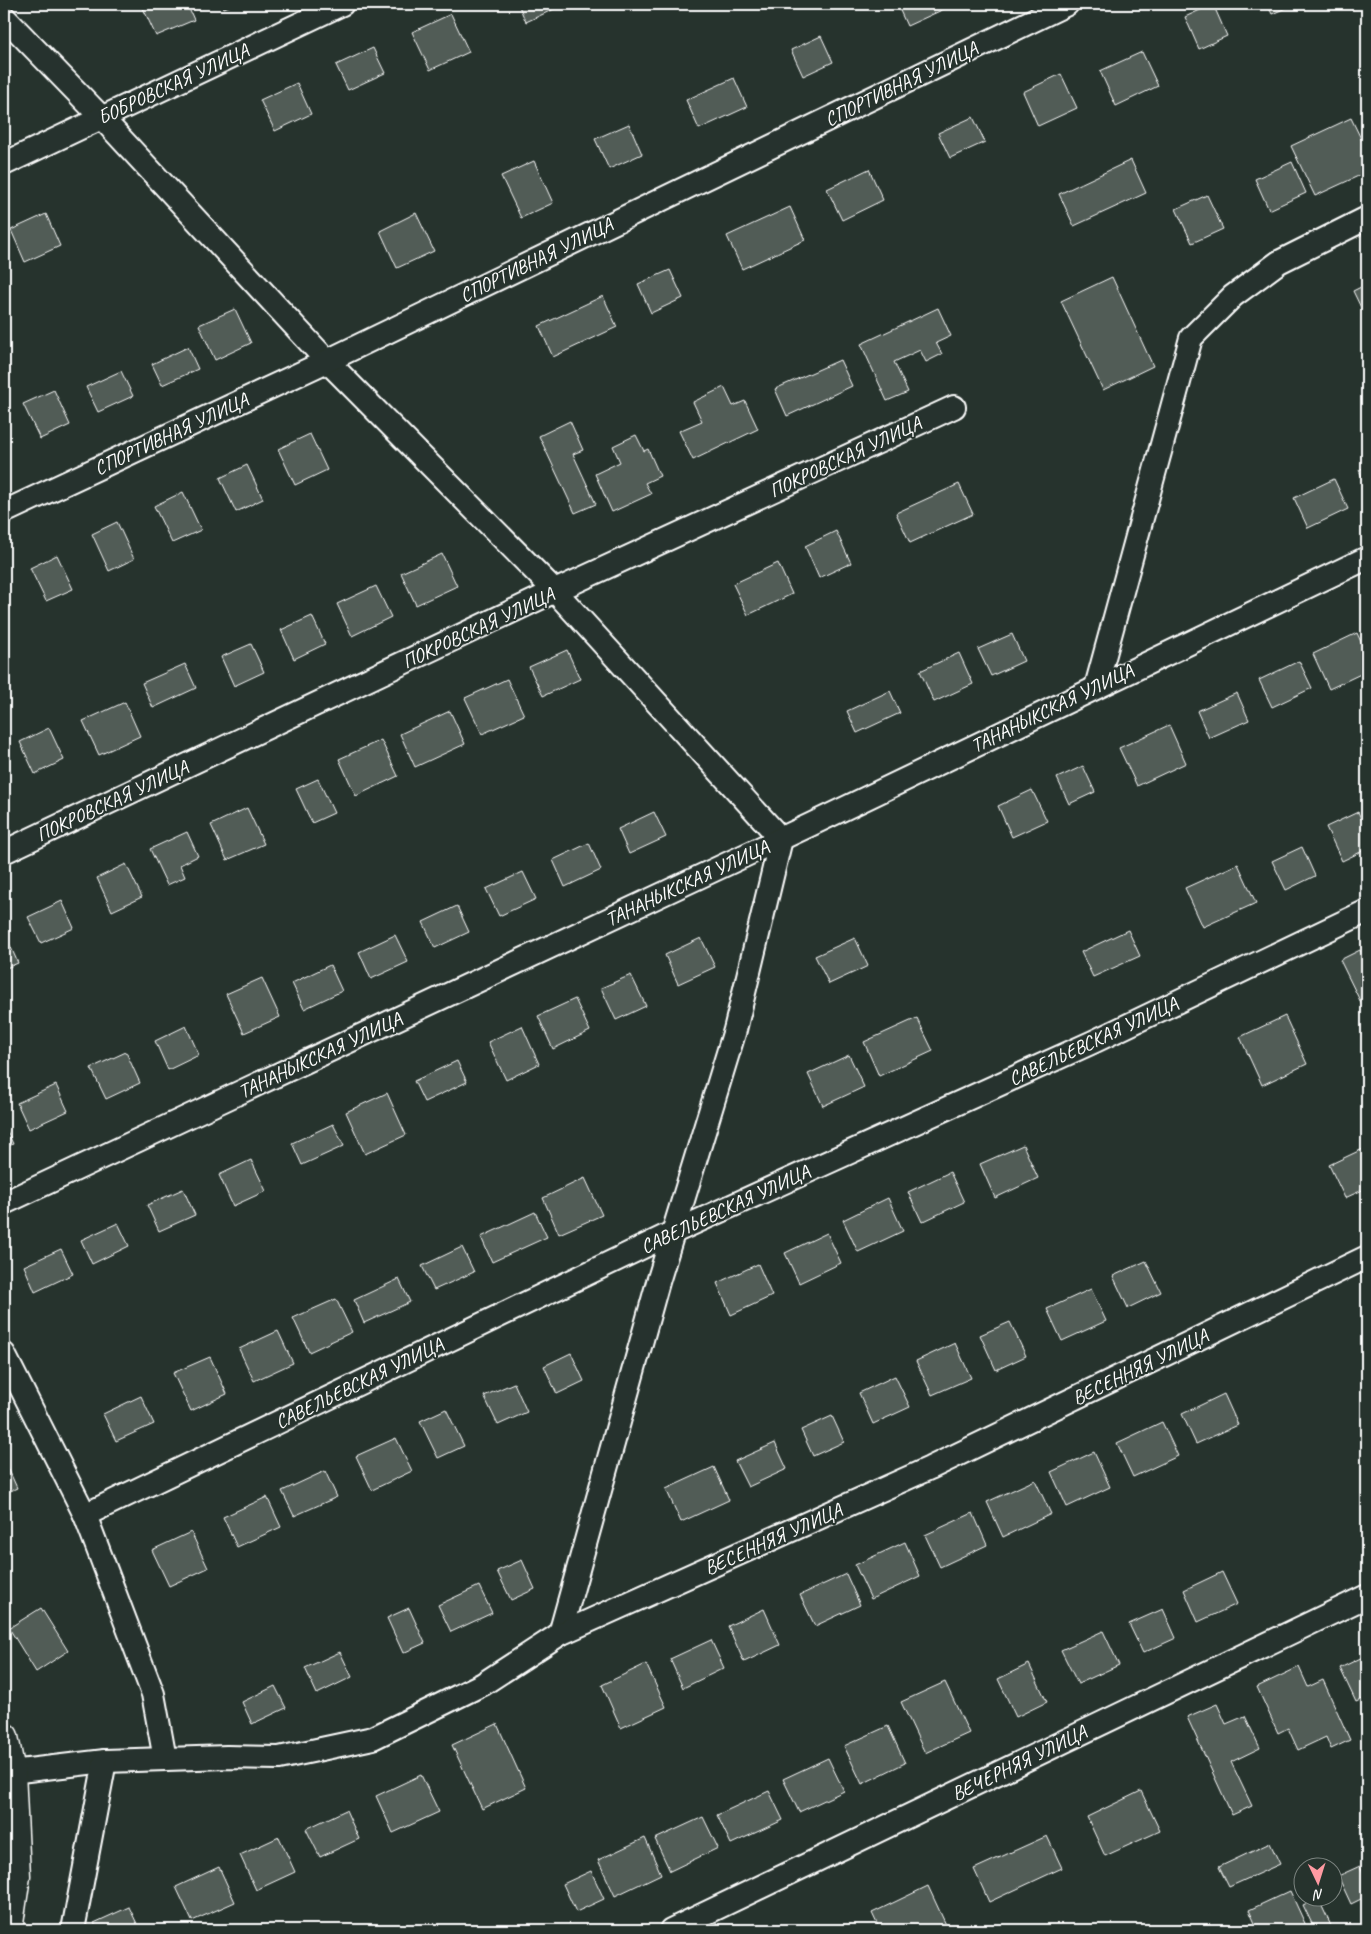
<svg xmlns="http://www.w3.org/2000/svg" width="1371" height="1934" viewBox="0 0 1371 1934" font-family="Caveat,sans-serif">
<style>
.building{fill:#515c57;stroke:#fff}
.lines{fill:none;stroke-linecap:round;stroke-linejoin:round}
.minor-casing{stroke:#fff;stroke-width:26}
.major-casing{stroke:#fff;stroke-width:31}
.minor{stroke:#26332d;stroke-width:22}
.major{stroke:#26332d;stroke-width:28}
.labels{text-anchor:middle;dominant-baseline:central;stroke-width:4;stroke-linejoin:round;paint-order:stroke}
.street-label{font-size:20px;fill:#fff;stroke:#26332d}
</style>
<rect width="100%" height="100%" fill="#26332d"/>
<filter id="ink" filterUnits="userSpaceOnUse"><feTurbulence type="fractalNoise" baseFrequency=".02" numOctaves="2"/><feDisplacementMap in="SourceGraphic" scale="10" xChannelSelector="R" yChannelSelector="G"/><feConvolveMatrix kernelMatrix="1 2 1 2 8 2 1 2 1" color-interpolation-filters="sRGB"/></filter>
<g filter="url(#ink)">
<g class="building">
<polygon points="146,4 187,4 194,20 156,36 142,6"/>
<polygon points="222,4 234,4 224,8"/>
<polygon points="518,4 565,4 526,22"/>
<polygon points="897,4 955,4 907,26"/>
<polygon points="1213,4 1227,36 1199,49 1185,17"/>
<polygon points="1267,4 1295,4 1272,14"/>
<polygon points="451,14 469,52 430,70 412,32"/>
<polygon points="821,36 833,62 803,76 791,50"/>
<polygon points="373,48 385,73 348,90 336,65"/>
<polygon points="1142,52 1158,86 1116,106 1100,71"/>
<polygon points="1061,74 1077,108 1038,126 1023,92"/>
<polygon points="734,78 747,107 699,129 686,100"/>
<polygon points="297,83 311,114 275,131 260,100"/>
<polygon points="973,117 985,142 950,158 938,133"/>
<polygon points="1351,118 1367,151 1367,172 1315,196 1291,146"/>
<polygon points="629,124 642,154 609,169 595,139"/>
<polygon points="1131,160 1146,193 1074,226 1059,194"/>
<polygon points="534,161 553,203 521,218 501,176"/>
<polygon points="1292,162 1306,193 1269,210 1255,179"/>
<polygon points="869,169 883,200 842,220 827,189"/>
<polygon points="1207,195 1223,229 1192,243 1176,209"/>
<polygon points="790,207 805,240 742,269 727,236"/>
<polygon points="416,213 434,251 397,268 380,231"/>
<polygon points="46,214 60,246 25,262 11,230"/>
<polygon points="4,266 8,276 4,278"/>
<polygon points="670,270 683,298 651,313 638,284"/>
<polygon points="1112,277 1153,366 1103,390 1061,301"/>
<polygon points="1367,284 1367,320 1353,291"/>
<polygon points="603,296 617,327 553,357 539,326"/>
<polygon points="938,308 951,336 936,343 942,354 926,362 920,350 894,362 908,392 887,401 861,344"/>
<polygon points="235,309 251,343 215,360 199,325"/>
<polygon points="188,347 198,369 162,385 152,364"/>
<polygon points="840,360 852,386 787,416 775,389"/>
<polygon points="121,371 133,396 98,412 86,387"/>
<polygon points="724,387 733,406 745,401 758,429 693,460 679,431 702,421 693,402"/>
<polygon points="54,390 70,425 40,439 23,404"/>
<polygon points="570,421 583,450 573,454 596,504 575,513 539,436"/>
<polygon points="310,434 327,470 295,485 278,449"/>
<polygon points="636,435 644,451 648,449 660,476 645,483 651,494 612,512 595,474 620,462 613,446"/>
<polygon points="247,465 263,499 236,512 220,478"/>
<polygon points="1367,466 1367,488 1359,470"/>
<polygon points="1334,479 1348,509 1308,528 1294,498"/>
<polygon points="959,484 973,514 910,543 896,513"/>
<polygon points="183,492 201,530 172,543 154,506"/>
<polygon points="117,522 134,559 109,571 92,534"/>
<polygon points="836,531 851,563 819,578 805,546"/>
<polygon points="442,554 457,586 416,605 401,573"/>
<polygon points="57,555 73,589 46,601 30,568"/>
<polygon points="778,563 792,594 748,615 733,584"/>
<polygon points="376,586 391,617 352,636 337,604"/>
<polygon points="312,616 325,644 294,659 281,630"/>
<polygon points="1357,633 1367,655 1367,671 1329,689 1313,654"/>
<polygon points="1012,634 1024,661 991,676 978,649"/>
<polygon points="251,644 264,672 234,686 221,657"/>
<polygon points="567,650 580,679 543,696 529,667"/>
<polygon points="959,653 973,684 934,702 920,671"/>
<polygon points="1299,661 1312,688 1272,707 1259,680"/>
<polygon points="185,664 196,688 153,708 142,683"/>
<polygon points="507,679 524,715 482,734 465,698"/>
<polygon points="890,691 900,713 857,733 847,711"/>
<polygon points="1237,693 1249,720 1209,738 1197,711"/>
<polygon points="125,702 140,736 99,755 83,721"/>
<polygon points="450,711 465,744 415,767 400,734"/>
<polygon points="1169,725 1186,763 1137,786 1119,748"/>
<polygon points="49,728 64,760 35,774 20,742"/>
<polygon points="381,740 398,776 356,796 339,759"/>
<polygon points="1083,766 1095,792 1069,804 1057,778"/>
<polygon points="318,779 334,813 312,823 296,789"/>
<polygon points="1032,790 1047,821 1012,837 998,806"/>
<polygon points="247,808 264,844 227,860 211,825"/>
<polygon points="654,812 666,837 629,854 618,829"/>
<polygon points="1358,812 1367,831 1367,849 1342,861 1326,827"/>
<polygon points="187,832 198,856 180,865 185,877 167,885 150,849"/>
<polygon points="589,843 601,870 565,887 553,860"/>
<polygon points="1302,847 1315,876 1286,890 1272,861"/>
<polygon points="126,864 142,897 112,911 97,878"/>
<polygon points="1238,864 1256,903 1203,927 1185,888"/>
<polygon points="523,872 536,899 499,916 486,889"/>
<polygon points="62,901 74,928 41,943 28,917"/>
<polygon points="457,906 469,932 435,948 423,922"/>
<polygon points="1128,930 1140,956 1093,977 1081,952"/>
<polygon points="4,932 18,963 4,969"/>
<polygon points="395,935 408,962 371,979 359,952"/>
<polygon points="701,938 715,967 678,984 665,955"/>
<polygon points="855,938 868,966 829,984 815,956"/>
<polygon points="1360,950 1367,964 1367,1015 1340,960"/>
<polygon points="330,965 342,991 304,1009 292,983"/>
<polygon points="631,975 646,1006 616,1020 601,988"/>
<polygon points="262,978 280,1017 244,1033 226,994"/>
<polygon points="575,999 590,1031 553,1049 538,1016"/>
<polygon points="1285,1016 1307,1064 1262,1085 1240,1037"/>
<polygon points="917,1018 933,1051 879,1076 864,1042"/>
<polygon points="186,1026 199,1055 168,1070 155,1041"/>
<polygon points="522,1026 539,1064 506,1080 488,1042"/>
<polygon points="126,1052 140,1083 106,1099 91,1068"/>
<polygon points="849,1055 864,1087 823,1106 808,1074"/>
<polygon points="457,1061 467,1082 424,1102 414,1081"/>
<polygon points="56,1085 68,1111 29,1129 17,1103"/>
<polygon points="387,1093 406,1135 365,1154 346,1112"/>
<polygon points="4,1124 13,1144 4,1148"/>
<polygon points="333,1124 344,1146 302,1165 292,1143"/>
<polygon points="1023,1145 1038,1178 995,1198 980,1164"/>
<polygon points="1367,1147 1367,1188 1345,1198 1329,1165"/>
<polygon points="251,1160 266,1191 233,1206 219,1175"/>
<polygon points="950,1172 964,1202 922,1222 908,1192"/>
<polygon points="585,1178 602,1215 559,1234 543,1198"/>
<polygon points="183,1189 195,1215 159,1231 147,1205"/>
<polygon points="888,1198 903,1231 858,1252 843,1220"/>
<polygon points="535,1212 547,1237 492,1262 481,1237"/>
<polygon points="118,1223 129,1246 92,1264 81,1240"/>
<polygon points="827,1233 841,1263 799,1283 785,1253"/>
<polygon points="462,1247 474,1272 434,1290 422,1266"/>
<polygon points="61,1249 73,1274 35,1292 24,1266"/>
<polygon points="1146,1261 1161,1292 1128,1308 1113,1276"/>
<polygon points="758,1264 772,1296 731,1315 717,1283"/>
<polygon points="399,1279 410,1302 364,1323 354,1300"/>
<polygon points="1091,1289 1106,1321 1062,1341 1047,1309"/>
<polygon points="336,1299 352,1332 309,1352 293,1318"/>
<polygon points="1010,1322 1026,1356 996,1370 980,1335"/>
<polygon points="278,1331 293,1363 254,1381 239,1349"/>
<polygon points="955,1343 971,1378 932,1395 916,1361"/>
<polygon points="571,1353 584,1381 557,1394 544,1366"/>
<polygon points="210,1357 227,1394 191,1411 173,1373"/>
<polygon points="895,1376 910,1407 873,1424 859,1393"/>
<polygon points="514,1383 527,1412 498,1425 484,1396"/>
<polygon points="1224,1394 1238,1425 1196,1444 1182,1414"/>
<polygon points="141,1396 154,1424 116,1441 103,1414"/>
<polygon points="446,1409 464,1446 438,1458 420,1421"/>
<polygon points="832,1416 844,1442 813,1456 801,1430"/>
<polygon points="1162,1422 1178,1456 1133,1477 1117,1443"/>
<polygon points="396,1438 412,1471 372,1490 356,1456"/>
<polygon points="775,1443 787,1469 748,1487 735,1461"/>
<polygon points="1094,1452 1110,1487 1067,1507 1051,1472"/>
<polygon points="4,1459 17,1488 4,1494"/>
<polygon points="714,1467 729,1500 681,1522 666,1489"/>
<polygon points="325,1471 337,1497 294,1516 282,1491"/>
<polygon points="1035,1480 1051,1514 1003,1537 987,1502"/>
<polygon points="267,1497 281,1527 237,1547 223,1517"/>
<polygon points="973,1513 987,1545 940,1567 925,1535"/>
<polygon points="191,1532 208,1568 169,1586 152,1550"/>
<polygon points="905,1542 920,1576 871,1599 855,1565"/>
<polygon points="522,1560 535,1589 511,1600 497,1571"/>
<polygon points="1222,1572 1237,1604 1198,1622 1184,1590"/>
<polygon points="846,1574 860,1605 815,1626 800,1595"/>
<polygon points="479,1586 492,1613 451,1632 438,1605"/>
<polygon points="41,1608 68,1651 36,1672 9,1628"/>
<polygon points="409,1608 425,1643 403,1653 387,1618"/>
<polygon points="764,1609 780,1645 744,1662 728,1626"/>
<polygon points="1163,1609 1176,1638 1143,1653 1129,1624"/>
<polygon points="1103,1631 1119,1665 1078,1684 1061,1650"/>
<polygon points="711,1640 724,1668 683,1688 670,1659"/>
<polygon points="340,1652 352,1677 317,1694 305,1668"/>
<polygon points="1367,1655 1367,1697 1356,1702 1340,1668"/>
<polygon points="646,1664 666,1707 621,1728 602,1685"/>
<polygon points="1029,1664 1047,1702 1016,1717 998,1679"/>
<polygon points="1299,1667 1308,1687 1323,1680 1350,1740 1331,1749 1326,1737 1298,1750 1288,1728 1278,1733 1257,1687"/>
<polygon points="945,1682 969,1733 925,1753 901,1702"/>
<polygon points="275,1686 286,1708 252,1724 242,1702"/>
<polygon points="1217,1704 1226,1724 1245,1716 1260,1748 1231,1762 1252,1806 1232,1815 1187,1717"/>
<polygon points="497,1724 526,1788 482,1809 452,1745"/>
<polygon points="888,1726 905,1763 862,1784 844,1746"/>
<polygon points="828,1758 844,1791 799,1812 783,1779"/>
<polygon points="421,1775 439,1812 393,1833 376,1796"/>
<polygon points="769,1791 783,1820 731,1844 717,1815"/>
<polygon points="1141,1791 1160,1831 1105,1856 1087,1817"/>
<polygon points="346,1810 359,1839 320,1857 306,1829"/>
<polygon points="703,1817 718,1848 670,1871 655,1839"/>
<polygon points="1047,1836 1062,1868 989,1902 974,1869"/>
<polygon points="279,1837 295,1872 256,1890 240,1855"/>
<polygon points="645,1838 661,1874 615,1896 598,1860"/>
<polygon points="1270,1843 1280,1864 1229,1887 1219,1867"/>
<polygon points="1360,1866 1367,1882 1367,1896 1351,1904 1338,1876"/>
<polygon points="219,1867 235,1902 192,1921 176,1887"/>
<polygon points="591,1871 604,1899 576,1912 563,1884"/>
<polygon points="928,1886 947,1927 940,1930 880,1930 872,1913"/>
<polygon points="1290,1891 1308,1930 1258,1930 1249,1910"/>
<polygon points="1318,1898 1333,1930 1315,1930 1303,1905"/>
<polygon points="129,1907 140,1930 98,1930 94,1923"/>
<polygon points="1204,1926 1206,1930 1195,1930"/>
</g>
<g class="lines">
<defs>
<g id="minor">
<polyline points="4,17 102,118 327,361 555,591 781,839 735,1030 658,1282 560,1634"/>
<polyline points="4,164 342,4"/>
<polyline points="4,512 327,361 1067,4"/>
<polyline points="1096,687 1191,338 1233,296 1279,262 1367,218"/>
<polyline points="4,852 555,591 954,407"/>
<polyline points="4,1203 810,825 1367,558"/>
<polyline points="4,1354 85,1515 153,1694 165,1759"/>
<polyline points="85,1515 674,1232 1093,1042 1367,911"/>
<polyline points="11,1772 105,1761 227,1757 279,1758 373,1738 483,1684 560,1634 930,1468 1367,1257"/>
<polyline points="73,1930 105,1761"/>
<polyline points="671,1930 1367,1596"/>
</g>
<polyline id="major" points="4,1737 11,1772 16,1876 8,1930"/>
</defs>
<use href="#minor" class="minor-casing"/>
<use href="#major" class="major-casing"/>
<use href="#minor" class="minor"/>
<use href="#major" class="major"/>
</g>
</g>
<g class="labels">
<g class="street-label">
<text transform="translate(173 84) rotate(-25)">БОБРОВСКАЯ УЛИЦА</text>
<text transform="translate(901 84) rotate(-26)">СПОРТИВНАЯ УЛИЦА</text>
<text transform="translate(536 260) rotate(-26)">СПОРТИВНАЯ УЛИЦА</text>
<text transform="translate(171 434) rotate(-25)">СПОРТИВНАЯ УЛИЦА</text>
<text transform="translate(845 457) rotate(-25)">ПОКРОВСКАЯ УЛИЦА</text>
<text transform="translate(478 628) rotate(-25)">ПОКРОВСКАЯ УЛИЦА</text>
<text transform="translate(1052 708) rotate(-26)">ТАНАНЫКСКАЯ УЛИЦА</text>
<text transform="translate(112 801) rotate(-25)">ПОКРОВСКАЯ УЛИЦА</text>
<text transform="translate(687 883) rotate(-25)">ТАНАНЫКСКАЯ УЛИЦА</text>
<text transform="translate(1093 1041) rotate(-25)">САВЕЛЬЕВСКАЯ УЛИЦА</text>
<text transform="translate(320 1055) rotate(-25)">ТАНАНЫКСКАЯ УЛИЦА</text>
<text transform="translate(725 1209) rotate(-25)">САВЕЛЬЕВСКАЯ УЛИЦА</text>
<text transform="translate(1140 1367) rotate(-26)">ВЕСЕННЯЯ УЛИЦА</text>
<text transform="translate(359 1383) rotate(-26)">САВЕЛЬЕВСКАЯ УЛИЦА</text>
<text transform="translate(773 1539) rotate(-24)">ВЕСЕННЯЯ УЛИЦА</text>
<text transform="translate(1019 1763) rotate(-26)">ВЕЧЕРНЯЯ УЛИЦА</text>
</g>
</g>
<rect width="1371" height="1934" fill="none" stroke="#26332d" stroke-width="20"/>
<rect x="10" y="10" width="1351" height="1914" fill="none" stroke="#fff" stroke-width="2" filter="url(#ink)"/>
<g transform="translate(1318 1882) rotate(176)"><circle r="24" fill="#26332d" stroke="#7d8581"/>
<path d="M0-4L9 19L0 12L-9 19Z" fill="#ff9aa2"/>
<text y="-8" font-size="14" font-weight="bold" text-anchor="middle" fill="#ffffff">N</text>
</g>
</svg>
